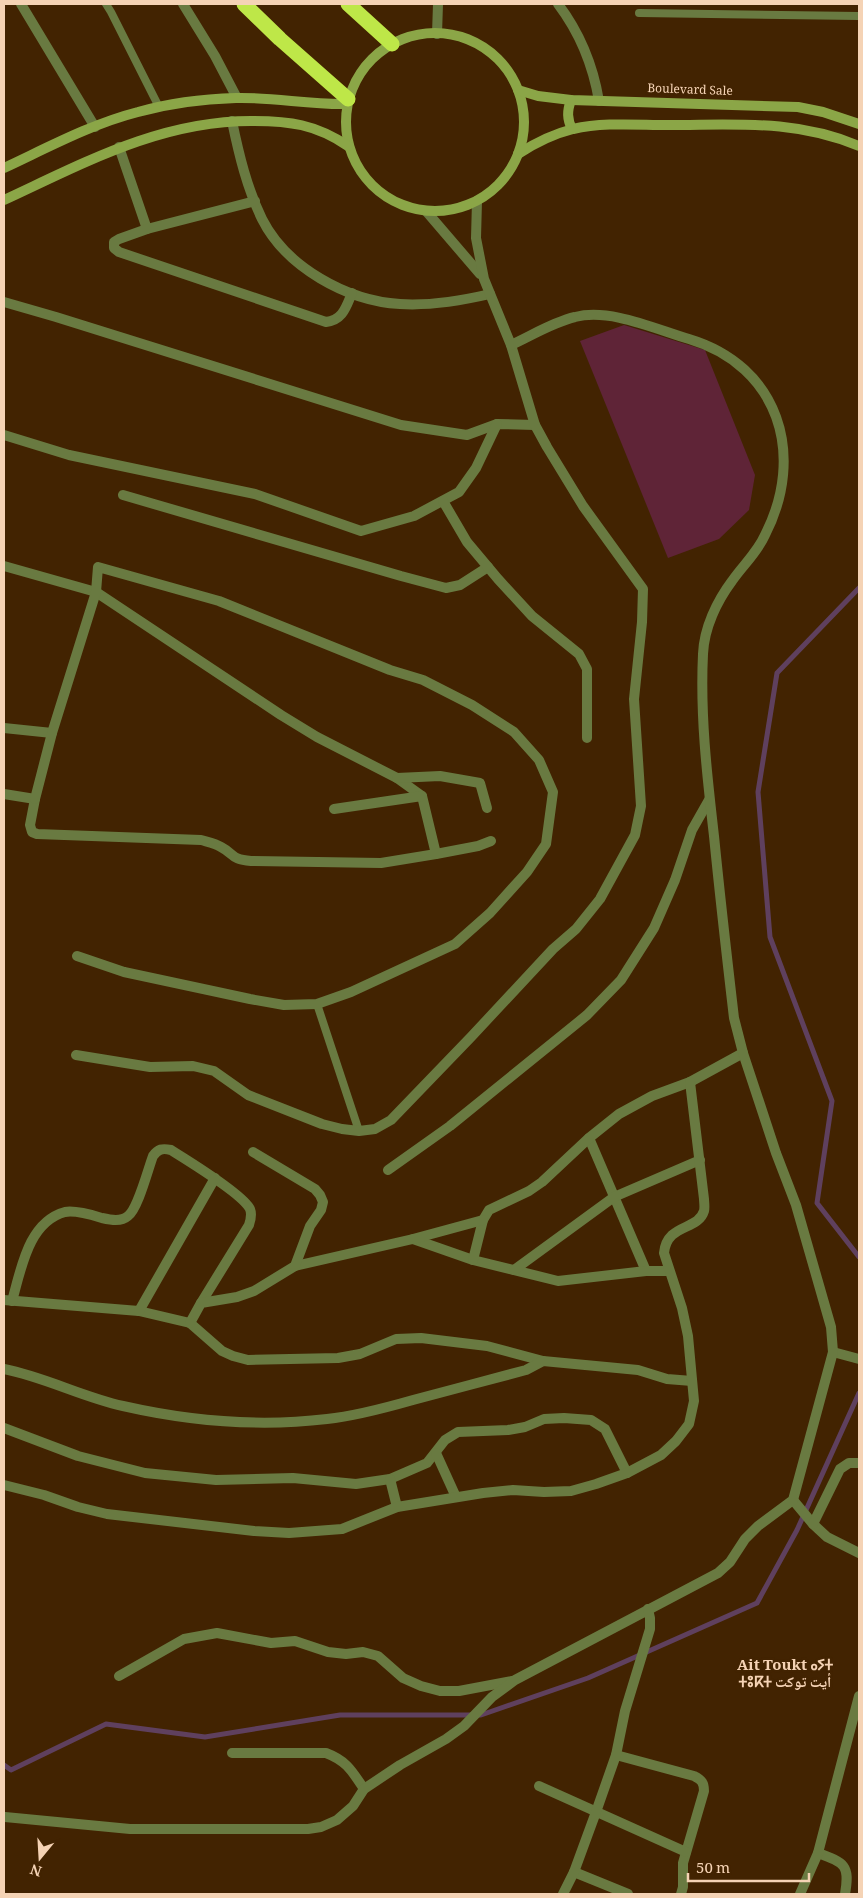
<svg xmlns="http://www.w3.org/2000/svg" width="863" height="1898" viewBox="0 0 863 1898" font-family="Georgia,'Noto Naskh Arabic','Noto Sans Tifinagh',serif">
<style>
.green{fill:#5f2437}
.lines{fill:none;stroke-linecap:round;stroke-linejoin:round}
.stream{stroke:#5f405e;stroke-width:5}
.lane{stroke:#697a41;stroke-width:8}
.street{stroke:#697a41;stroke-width:10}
.secondary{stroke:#8ba647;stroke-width:10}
.highway{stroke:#bee748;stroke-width:15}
.labels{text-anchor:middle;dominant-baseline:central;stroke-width:5;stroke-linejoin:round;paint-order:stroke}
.street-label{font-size:12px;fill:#f5d3b5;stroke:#422301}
.quarter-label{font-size:15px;font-weight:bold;fill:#f5d3b5;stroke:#422301}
</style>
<rect width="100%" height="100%" fill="#422301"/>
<polygon class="green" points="624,325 705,350 755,475 749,510 719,539 668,558 580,341"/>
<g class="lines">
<g class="stream">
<polyline points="859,588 777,673 758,792 770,937 832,1101 817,1203 859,1257"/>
<polyline points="4,1765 11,1770 106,1724 205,1737 340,1715 481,1715 588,1678 757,1603 797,1530 859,1393"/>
</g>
<g class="lane">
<polyline points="106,4 111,12 159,107"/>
<polyline points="639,13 859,16"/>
<polyline points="317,1004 359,1131"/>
</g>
<g class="street">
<polyline points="21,4 95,127"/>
<polyline points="183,4 215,56 237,98"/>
<path d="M 558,4 C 580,33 593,65 599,101"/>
<polyline points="437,34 438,4"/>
<path d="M 232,121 C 239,155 247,188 262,219 C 286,267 347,301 400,304 C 430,306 460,301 490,294"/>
<polyline points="119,147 147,229"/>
<path d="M 255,201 L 147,229 L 119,239 L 114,242 L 114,248 L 119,252 L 326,322 C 343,320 346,307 352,293"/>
<polyline points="426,211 480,274"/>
<polyline points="4,302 56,317 401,425 467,435 497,424 535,425"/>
<polyline points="4,435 69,455 255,494 361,531 414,516 459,492 476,468 497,424"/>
<polyline points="123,495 401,576 446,588 460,585 488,567"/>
<polyline points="443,501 467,542 498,579 532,616 579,654 587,669 587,738"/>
<polyline points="4,566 96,592 281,715 317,737 397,778 422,796 436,854"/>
<polyline points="4,728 52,733"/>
<polyline points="397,778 440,776 480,783 487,808"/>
<path d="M 4,794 L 35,799 L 30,825 L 32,832 L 37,834 L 201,840 C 208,842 215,843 221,847 C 236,855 230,859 251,861 L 381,863 L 436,854 L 478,846 L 491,841"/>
<polyline points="35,799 52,733 96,592 98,567 219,601 390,670 423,680 472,705 514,732 539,760 553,792 546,844 527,872 490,913 455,944 351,992 317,1004 284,1005 250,999 124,972 77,956"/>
<polyline points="334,809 422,796"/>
<polyline points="76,1055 150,1067 193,1066 214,1071 248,1095 322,1124 342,1129 359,1131 375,1129 391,1120 471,1037 553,949 576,929 600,899 635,835 641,806 634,699 642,622 643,589 583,506 547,447 535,425 511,345 484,279 476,238 477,201"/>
<polyline points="589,1138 646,1271"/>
<polyline points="388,1170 450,1126 587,1015 621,980 654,928 675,880 692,830 709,800"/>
<polyline points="413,1239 473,1260 558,1281 646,1271 669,1271"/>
<polyline points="473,1260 483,1220 489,1210 529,1191 542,1182 589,1138 619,1114 652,1096 690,1082 743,1053"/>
<polyline points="295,1266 413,1239 483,1220"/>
<polyline points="514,1270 614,1197 700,1160"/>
<polyline points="4,1300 139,1311 190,1323 222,1351 233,1356 248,1360 338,1358 360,1354 396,1339 421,1338 487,1346 543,1361"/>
<path d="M 12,1301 C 21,1270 28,1222 65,1212 C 76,1210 92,1215 102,1218 C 111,1220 121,1222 128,1216 C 138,1209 148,1169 153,1156 C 158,1149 162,1148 171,1150 C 187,1160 243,1194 250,1209 C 252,1214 251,1219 249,1225 L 201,1303"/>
<polyline points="139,1311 215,1178"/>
<polyline points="190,1323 201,1303 237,1297 254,1291 295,1266 310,1226 321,1210 323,1202 320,1195 315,1189 253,1152"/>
<polyline points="833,1352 859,1359"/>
<path d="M 4,1369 C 45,1377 82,1397 123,1406 C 189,1421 260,1427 327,1419 C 356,1416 385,1408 413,1400 C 451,1390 488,1380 526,1370 L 543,1361 L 638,1370 L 667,1379 L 692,1381"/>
<polyline points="4,1428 78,1456 145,1473 216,1480 293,1478 356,1484 390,1479 427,1463 445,1440 458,1432 508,1430 525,1427 544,1419 564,1418 591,1420 605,1429 627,1473"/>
<polyline points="436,1453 456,1497"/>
<polyline points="390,1479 397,1507"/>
<path d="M 4,1485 L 44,1495 L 78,1507 L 107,1514 L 254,1531 L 289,1533 L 342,1529 L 397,1507 L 483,1493 L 513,1490 L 544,1492 L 571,1491 L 596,1484 L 627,1473 L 661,1455 L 676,1441 L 689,1424 L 694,1401 L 688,1336 L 682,1308 L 664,1253 C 667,1223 698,1231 704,1211 C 705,1207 704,1202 704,1199 L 690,1082"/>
<polyline points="793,1500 813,1524 827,1537 859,1553"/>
<polyline points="813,1524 840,1469 849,1463 859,1463"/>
<polyline points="119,1676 184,1639 217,1633 271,1643 295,1641 328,1652 346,1654 363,1652 378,1656 403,1678 421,1686 440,1691 459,1691 512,1681"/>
<path d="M 232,1753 L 326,1753 C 347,1761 352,1771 364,1789"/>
<path d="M 616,1755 L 694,1776 C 702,1780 704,1783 704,1791 L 683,1863 L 683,1887 L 681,1894"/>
<polyline points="539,1786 686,1852"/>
<path d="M 5,1817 L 130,1829 L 308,1829 L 321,1827 L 337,1820 L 353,1806 L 364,1789 L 400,1765 L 446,1739 L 464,1726 L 492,1697 L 515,1680 L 718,1573 L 730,1562 L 745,1539 L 758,1526 L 793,1500 L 833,1352 L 831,1327 L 796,1205 L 776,1153 L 743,1053 L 734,1018 C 727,958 720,897 714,836 C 707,775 700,715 703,654 C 704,628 717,601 732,581 C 743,565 757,553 765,535 C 806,455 779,366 689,339 C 655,329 610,308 575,317 C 553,322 531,336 511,345"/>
<path d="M 818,1853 C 845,1863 850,1865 845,1894"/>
<polyline points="574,1872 628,1894"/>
<polyline points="563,1894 574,1872 596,1812 616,1755 625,1711 650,1629 650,1618 648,1609"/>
<polyline points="800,1894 818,1853 859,1696"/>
</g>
<g class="secondary">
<circle cx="435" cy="122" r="89"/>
<polyline points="518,90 538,96 571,100 798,107 823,112 859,124"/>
<path d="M 571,100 C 567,111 567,119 572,129"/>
<path d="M 518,154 C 535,143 553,134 573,129 C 604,122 637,125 668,125 C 736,125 795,119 859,146"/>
<path d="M 4,168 C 47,148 91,124 138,112 C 170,103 203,99 236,98 C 273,97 310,105 347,104"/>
<path d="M 4,200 C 84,163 160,121 251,121 C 290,121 315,124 348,146"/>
</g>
<g class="highway">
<polyline points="244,4 280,39 348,99"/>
<polyline points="348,4 392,44"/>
</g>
</g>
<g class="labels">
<g class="street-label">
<text transform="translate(690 91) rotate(2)">Boulevard Sale</text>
</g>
<g class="quarter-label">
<text x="785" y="1667">Ait Toukt ⴰⵢⵜ<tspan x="785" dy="17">ⵜⵓⴽⵜ أيت توكت</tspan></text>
</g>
</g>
<rect width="863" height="1898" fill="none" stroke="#f5d3b5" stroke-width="10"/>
<g transform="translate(40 1858) rotate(198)" stroke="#422301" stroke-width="4" paint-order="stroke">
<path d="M0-4L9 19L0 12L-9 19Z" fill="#f5d3b5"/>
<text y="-8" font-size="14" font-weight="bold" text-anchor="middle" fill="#f5d3b5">N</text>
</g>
<path d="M688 1873v8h121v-8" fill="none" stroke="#f5d3b5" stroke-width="2.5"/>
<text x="696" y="1873" font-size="15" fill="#f5d3b5" stroke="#422301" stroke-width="4" paint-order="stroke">50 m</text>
</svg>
